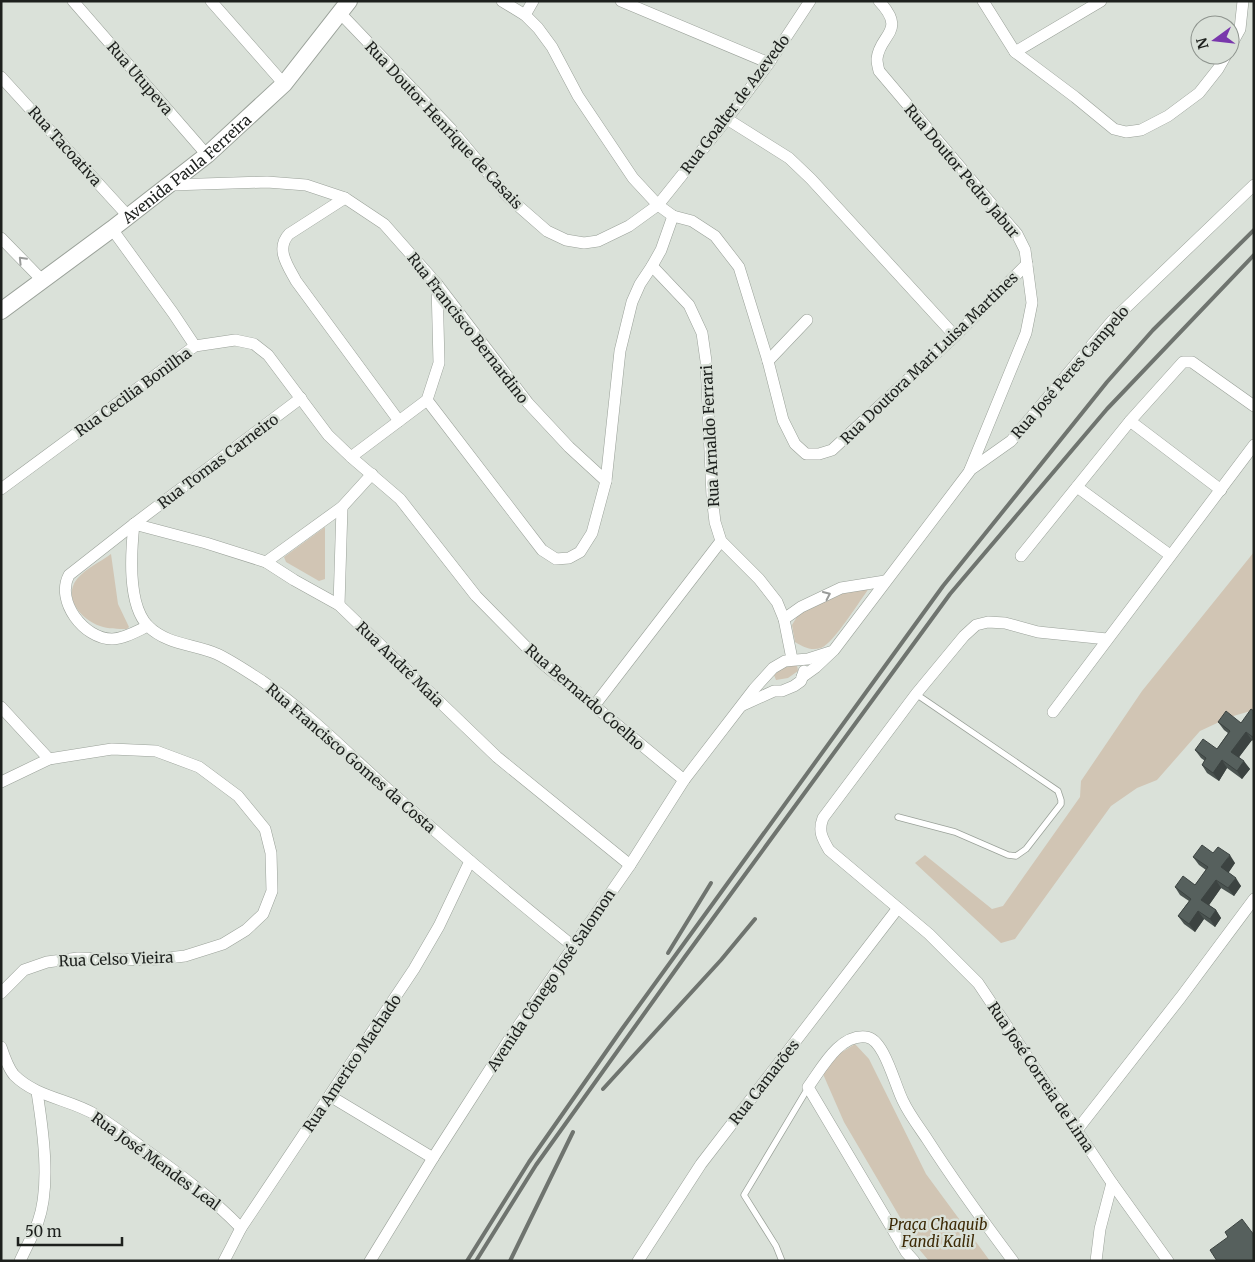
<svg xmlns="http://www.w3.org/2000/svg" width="1255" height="1262" viewBox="0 0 1255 1262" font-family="Merriweather,serif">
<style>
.green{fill:#d1c5b4}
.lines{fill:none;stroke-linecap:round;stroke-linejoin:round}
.lane-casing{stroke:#9aa199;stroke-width:7}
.street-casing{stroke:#9aa199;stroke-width:12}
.secondary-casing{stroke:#9aa199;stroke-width:18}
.lane{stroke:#fff;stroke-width:5.5}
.street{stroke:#fff;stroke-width:11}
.secondary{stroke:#fff;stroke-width:16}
.rail{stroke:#6f746f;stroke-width:4}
.wall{fill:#4a5350}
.shaded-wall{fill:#3c4341}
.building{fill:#56605d;stroke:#3c4341}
.oneway{stroke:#999b99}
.labels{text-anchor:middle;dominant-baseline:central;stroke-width:5;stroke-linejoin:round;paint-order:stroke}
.street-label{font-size:15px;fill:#1d201d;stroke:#dae1d9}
.park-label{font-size:15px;font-style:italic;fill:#3d2a06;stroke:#dae1d9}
</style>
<rect width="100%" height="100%" fill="#dae1d9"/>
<g class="green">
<polygon points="325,527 325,579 319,581 286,562 284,557"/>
<polygon points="1254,552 1254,710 1230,717 1200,731 1157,780 1137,788 1111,806 1015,939 1001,943 915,863 925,855 992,909 1003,906 1080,797 1081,781 1142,691"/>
<path d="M 111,554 L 118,604 L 129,627 L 127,629 C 118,629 108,629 100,626 C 82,620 62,598 77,579 C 85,569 100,562 111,554 Z"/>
<path d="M 870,587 C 860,600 834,643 821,648 C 810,651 804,647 795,642 L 792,625 L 798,615 L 845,590 Z"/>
<polygon points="797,665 798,671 788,678 776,680 774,675 782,667"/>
<polygon points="855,1044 869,1059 926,1174 990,1261 929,1261 918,1248 844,1122 823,1074 839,1054"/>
</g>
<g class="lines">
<defs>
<g id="lane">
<polyline points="898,817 955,832 1008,855 1016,856 1026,849 1061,804 1061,800 1058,791 916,694"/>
<polyline points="782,1261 776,1246 744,1195 808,1088"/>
</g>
<g id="street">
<polyline points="73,1 207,155"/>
<polyline points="211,1 284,84"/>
<polyline points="502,1 525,15 538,28 552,47 578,96 633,178 658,205 673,216 692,221 715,236 739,267 768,361 783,420 795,444 806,454 819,454 832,450 955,336 1027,264"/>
<polyline points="621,1 769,63"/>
<polyline points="983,1 1015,52 1075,97 1114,129 1126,132 1141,130 1168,116 1199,93 1218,69 1226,55"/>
<polyline points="340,13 451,129 508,197 547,231 566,240 584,243 598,241 629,226 658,205 727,119 769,63 810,1"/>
<polyline points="525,15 533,1"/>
<polyline points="1230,47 1240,29 1243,1"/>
<polyline points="1015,52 1101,1"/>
<polyline points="1,77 128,216"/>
<polyline points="727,119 789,158 811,179 955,336"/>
<polyline points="171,185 267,182 306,185 345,198 384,224 437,284 528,403 569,447 606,481"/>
<path d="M 345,198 L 289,234 C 275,249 288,266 296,281 L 399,421"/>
<polyline points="112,229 173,313 195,346"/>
<polyline points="1,238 43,281"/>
<polyline points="652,266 689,305 702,333 706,361 712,496 715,522 721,541 759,579 777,602 784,619 792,659"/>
<polyline points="768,361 807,320"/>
<polyline points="427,400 542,550 556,559 569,558 580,552 592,533 606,481 620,351 632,302 640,284 652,266 661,250 673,216"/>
<polyline points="1130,421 1221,490"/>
<polyline points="351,457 427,400 439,363 437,284"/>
<polyline points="970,470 1011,441 1112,321 1254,185"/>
<polyline points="1077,487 1170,555"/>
<polyline points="1,489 195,346 235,340 254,344 268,355 328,435 351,457 400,499 476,596 541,662 684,780"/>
<path d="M 134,524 C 131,552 127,604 148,626 C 167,645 194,644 217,654 C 232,661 248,672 262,681 C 309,713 349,755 391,792 C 450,845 511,896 573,946"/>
<polyline points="134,524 206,543 266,562 294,580 339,605 497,757 630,865"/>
<polyline points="1021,556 1130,421 1183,362 1192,362 1254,406"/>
<polyline points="266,562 342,507 372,474"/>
<polyline points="339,605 342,507"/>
<polyline points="784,619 801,607 841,588 885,581"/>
<path d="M 148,626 C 137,631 124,639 112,639 C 84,639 55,601 69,575 L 134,524 L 301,398"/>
<path d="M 1107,639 L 1038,632 L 1005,623 L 988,622 L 976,625 L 964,636 L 916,694 L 823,818 C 818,831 822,838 829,850 L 929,934 L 978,983 L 1112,1183 L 1168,1261"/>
<path d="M 802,677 L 816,667 L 834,650 L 969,472 L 1026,333 L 1032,303 L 1025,250 L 1017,234 L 879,71 C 878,67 877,63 877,59 C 879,34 908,32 879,1"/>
<polyline points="743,705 774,691 782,691 794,686 801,681 804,671"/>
<polyline points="594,706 721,541"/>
<polyline points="1,707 49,759"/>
<polyline points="1053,712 1254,445"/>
<polyline points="1,782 49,759 112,749 156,751 199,767 238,796 265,829 271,853 272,891 263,914 246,930 223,944 185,956 150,960 78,958 47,962 24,970 1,993"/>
<path d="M 1,1047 C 4,1056 8,1068 14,1075 C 37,1098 70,1099 96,1115 C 112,1125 128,1137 143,1148 C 178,1173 211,1197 241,1228"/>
<polyline points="330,1096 433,1158"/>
<polyline points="1077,1130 1181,997 1254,899"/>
<path d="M 20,1261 C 26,1248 33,1235 38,1222 C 51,1186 43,1130 37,1092"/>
<polyline points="224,1261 241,1228 414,969 439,926 470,861"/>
<polyline points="370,1261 433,1158 512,1035 630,865 684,780 754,689 773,668 785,661 808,659 830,652"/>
<polyline points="638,1261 701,1164 898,908"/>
<path d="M 914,1261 L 906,1252 L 808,1087 C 822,1068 839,1034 866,1037 C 884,1038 895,1086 903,1101 C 909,1114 919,1127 927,1139 C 954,1181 983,1221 1013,1261"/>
<polyline points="1096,1261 1100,1229 1112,1183"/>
</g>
<g id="secondary">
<path id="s1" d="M 1,311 L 112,229 L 207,155 L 284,84 L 349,1"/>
</g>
</defs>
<use href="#lane" class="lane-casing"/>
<use href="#street" class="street-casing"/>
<use href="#secondary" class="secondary-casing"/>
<use href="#lane" class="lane"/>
<use href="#street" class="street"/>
<use href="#secondary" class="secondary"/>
<g class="rail">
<polyline points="668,953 711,883"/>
<polyline points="603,1089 721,960 755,919"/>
<polyline points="467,1261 529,1162 622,1029 943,586 1107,382 1153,330 1254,230"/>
<polyline points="476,1261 536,1165 684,958 950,594 1107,409 1254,255"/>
<polyline points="510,1261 573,1132"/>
</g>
</g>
<g class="wall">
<polygon points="1254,711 1254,742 1252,740 1239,757 1250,769 1242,779 1227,768 1219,781 1207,773 1202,765 1205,761 1201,758 1195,750 1217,749 1228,733 1224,730 1218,722 1241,723"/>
<polygon points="1213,853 1235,863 1228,873 1241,886 1234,896 1221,888 1209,905 1216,910 1221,918 1215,927 1204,919 1195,932 1184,924 1178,916 1189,901 1180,895 1175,887 1195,885 1206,870 1199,865 1193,857"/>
</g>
<g class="shaded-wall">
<polygon points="1246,732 1252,740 1237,760 1231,752"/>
<polygon points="1222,760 1227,768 1219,781 1213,773"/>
<polygon points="1244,761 1250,769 1242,779 1237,771"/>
<polygon points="1230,855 1235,863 1227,875 1221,867"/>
<polygon points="1236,878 1241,886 1234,896 1228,888"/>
<polygon points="1216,880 1221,888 1207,908 1201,900"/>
<polygon points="1216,910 1221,918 1215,927 1210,919"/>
<polygon points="1198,911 1204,919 1195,932 1189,924"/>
</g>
<g class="building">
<polygon points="1251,709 1254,711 1254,738 1246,732 1231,752 1244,761 1237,771 1222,760 1213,773 1202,765 1206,758 1195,750 1203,739 1217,749 1230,731 1218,722 1226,711 1241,723"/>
<polygon points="1202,845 1213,853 1218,847 1230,855 1221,867 1236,878 1228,888 1216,880 1201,900 1216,910 1210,919 1198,911 1189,924 1178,916 1191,899 1175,887 1183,876 1195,885 1208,867 1193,857"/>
<polygon points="1242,1219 1254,1235 1254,1261 1217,1261 1210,1250 1228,1237 1225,1232"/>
</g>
<defs><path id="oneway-chevron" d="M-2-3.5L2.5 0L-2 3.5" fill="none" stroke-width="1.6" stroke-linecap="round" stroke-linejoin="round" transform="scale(1.25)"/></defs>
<g class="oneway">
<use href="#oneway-chevron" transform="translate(22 260) rotate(-134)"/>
<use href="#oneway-chevron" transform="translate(827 595) rotate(-25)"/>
</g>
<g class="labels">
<g class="street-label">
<text transform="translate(140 78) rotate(49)">Rua Utupeva</text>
<text transform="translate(735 104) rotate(-53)">Rua Goalter de Azevedo</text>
<text transform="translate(444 125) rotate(47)">Rua Doutor Henrique de Casais</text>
<text transform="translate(65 146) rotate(48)">Rua Tacoativa</text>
<text stroke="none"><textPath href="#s1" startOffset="234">Avenida Paula Ferreira</textPath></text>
<text transform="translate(962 171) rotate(50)">Rua Doutor Pedro Jabur</text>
<text transform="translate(468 328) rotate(52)">Rua Francisco Bernardino</text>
<text transform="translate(929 358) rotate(-44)">Rua Doutora Mari Luisa Martines</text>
<text transform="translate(1070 372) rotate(-49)">Rua José Peres Campelo</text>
<text transform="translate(133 392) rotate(-36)">Rua Cecilia Bonilha</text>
<text transform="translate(710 436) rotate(-93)">Rua Arnaldo Ferrari</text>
<text transform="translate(218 461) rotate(-37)">Rua Tomas Carneiro</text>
<text transform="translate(400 664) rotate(44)">Rua André Maia</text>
<text transform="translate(585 697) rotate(41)">Rua Bernardo Coelho</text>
<text transform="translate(351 758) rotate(41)">Rua Francisco Gomes da Costa</text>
<text transform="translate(116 959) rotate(-2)">Rua Celso Vieira</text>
<text transform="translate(551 980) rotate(-56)">Avenida Cônego José Salomon</text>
<text transform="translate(352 1063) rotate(-56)">Rua Americo Machado</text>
<text transform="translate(1041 1077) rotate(56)">Rua José Correia de Lima</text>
<text transform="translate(764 1082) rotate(-52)">Rua Camarões</text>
<text transform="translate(156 1161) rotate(36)">Rua José Mendes Leal</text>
</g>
<g class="park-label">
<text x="938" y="1224">Praça Chaquib<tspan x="938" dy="17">Fandi Kalil</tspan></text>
</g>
</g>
<rect width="1255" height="1262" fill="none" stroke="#1d201d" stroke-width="5"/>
<g transform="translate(1215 40) rotate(255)"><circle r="24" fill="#dae1d9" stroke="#8e948e"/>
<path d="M0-4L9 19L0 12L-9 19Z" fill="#7937ac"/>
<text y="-8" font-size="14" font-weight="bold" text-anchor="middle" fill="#1d201d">N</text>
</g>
<path d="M18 1237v8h104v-8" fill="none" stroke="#1d201d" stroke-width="2.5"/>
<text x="25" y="1237" font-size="15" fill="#1d201d" stroke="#dae1d9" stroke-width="4" paint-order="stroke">50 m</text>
</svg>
